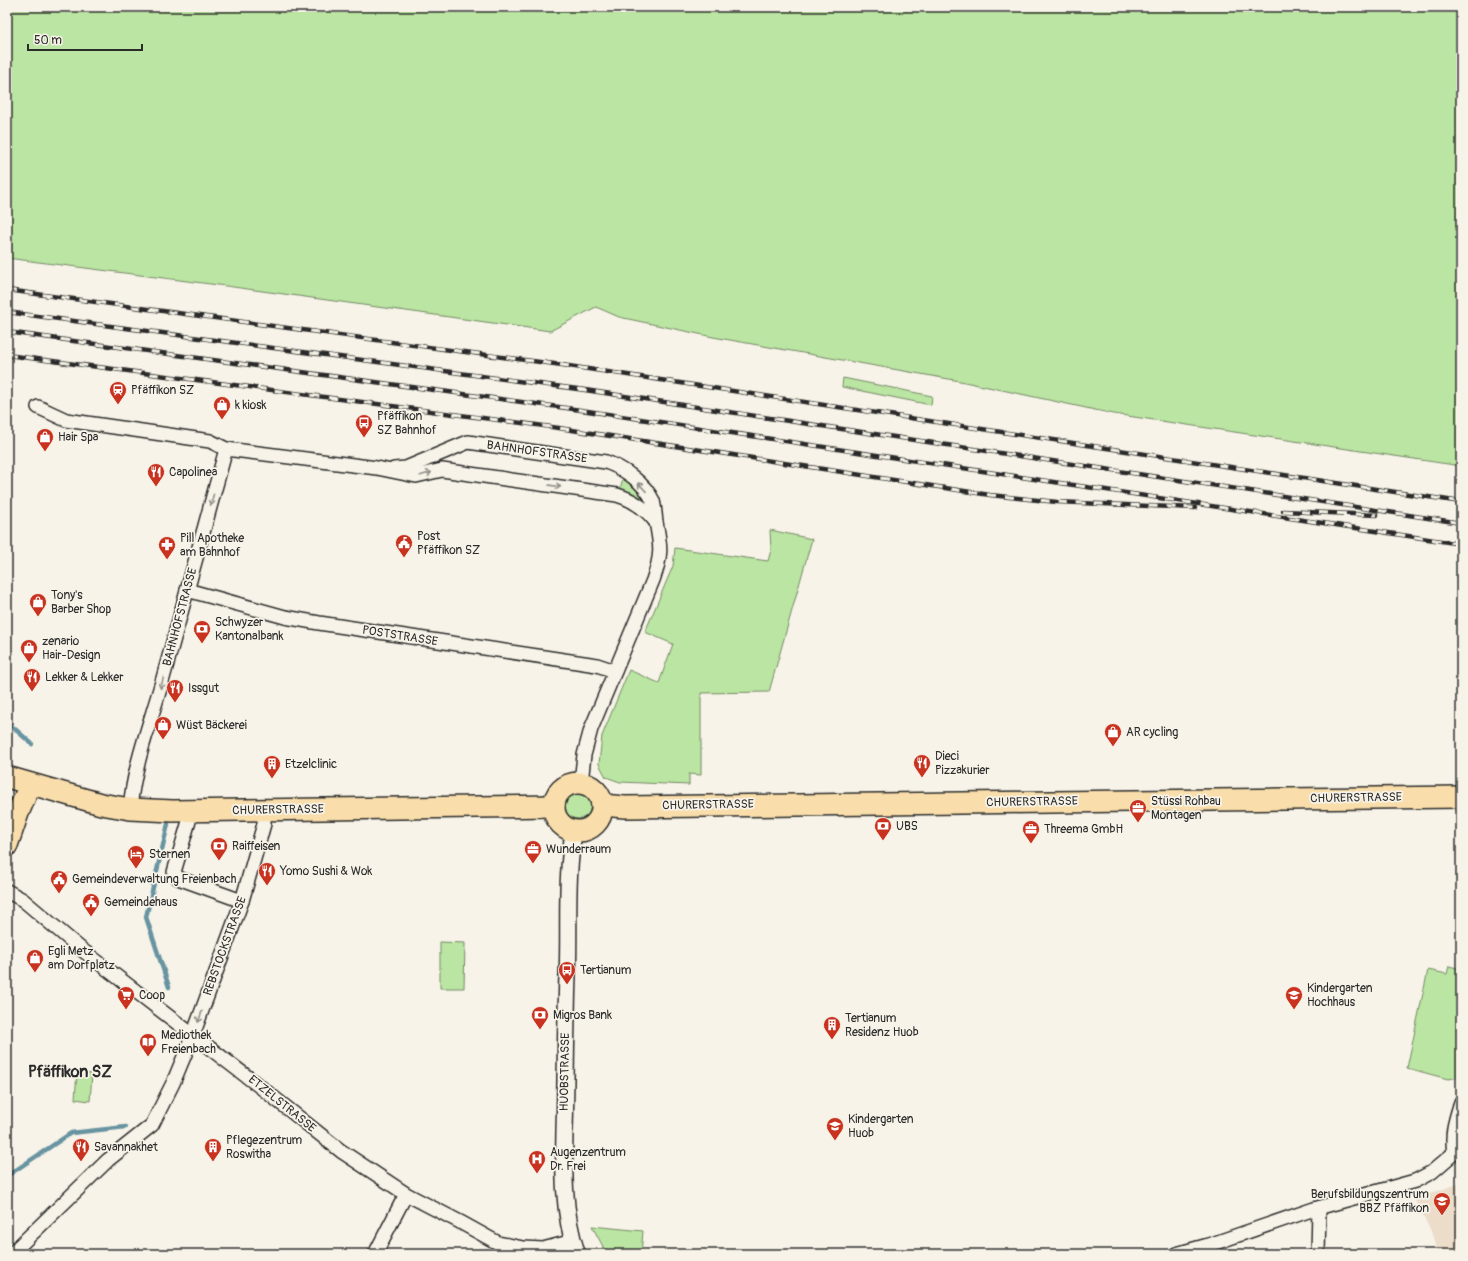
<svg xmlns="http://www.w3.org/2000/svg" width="1468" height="1261" viewBox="0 0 1468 1261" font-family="Pangolin,sans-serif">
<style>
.built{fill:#ecdcca}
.green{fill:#bbe5a2;stroke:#738866}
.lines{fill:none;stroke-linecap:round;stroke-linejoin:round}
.stream{stroke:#6793a1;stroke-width:4.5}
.minor-casing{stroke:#2b2b2b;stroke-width:16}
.tertiary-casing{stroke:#2b2b2b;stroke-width:19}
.primary-casing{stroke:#2b2b2b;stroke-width:24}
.minor{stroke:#f7f3e8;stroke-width:13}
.tertiary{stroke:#f7f3e8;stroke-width:16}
.primary{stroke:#f9deab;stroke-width:21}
.rail-casing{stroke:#2b2b2b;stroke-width:4.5}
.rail{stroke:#f7f3e8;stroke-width:3;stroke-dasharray:9;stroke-linecap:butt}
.oneway{stroke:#918f8a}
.labels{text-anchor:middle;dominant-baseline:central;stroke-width:3.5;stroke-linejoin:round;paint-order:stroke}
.poi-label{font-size:12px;fill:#2b2b2b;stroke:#f7f3e8;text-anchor:start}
.street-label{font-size:12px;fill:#2b2b2b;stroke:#f7f3e8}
.district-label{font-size:16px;font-weight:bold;fill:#2b2b2b;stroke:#f7f3e8}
</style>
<rect width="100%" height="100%" fill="#f7f3e8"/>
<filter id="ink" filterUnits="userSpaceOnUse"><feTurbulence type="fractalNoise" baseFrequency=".025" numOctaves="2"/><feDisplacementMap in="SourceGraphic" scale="8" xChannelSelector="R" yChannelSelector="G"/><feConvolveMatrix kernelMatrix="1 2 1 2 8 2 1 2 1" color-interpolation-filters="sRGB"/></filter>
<g filter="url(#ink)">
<polygon class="built" points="1461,1183 1461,1254 1437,1254 1432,1233 1414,1199"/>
<g class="green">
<polygon points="7,7 1461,7 1461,466 1114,414 960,381 713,337 619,317 596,307 550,331 226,286 7,258"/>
<polygon points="843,378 932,396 931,405 842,387"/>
<polygon points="623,478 636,489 644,499 641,499 632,493 620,489"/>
<polygon points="770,530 812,539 769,692 701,693 701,775 689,774 689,785 620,782 606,777 599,764 602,736 629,670 659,683 673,644 645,632 673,566 675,548 768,561 771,550"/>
<circle cx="578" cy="806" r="13"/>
<polygon points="440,942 465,943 464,988 440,988"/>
<polygon points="1449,966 1461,969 1461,1077 1448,1079 1407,1068 1428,970 1447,974"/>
<polygon points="77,1072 92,1074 90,1101 75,1099"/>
<polygon points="592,1226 643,1231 641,1254 607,1254"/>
</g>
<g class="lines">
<g class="stream">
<polyline points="7,722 32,744"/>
<polyline points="168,824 146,917 169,987"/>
<polyline points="7,1176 71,1133 126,1127"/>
</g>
<defs>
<g id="minor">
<path d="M 38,407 L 66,420 L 210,441 L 226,449 L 377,468 L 416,476 L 442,470 L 617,495 C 634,500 646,509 656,522"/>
<path d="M 394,469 L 406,468 L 468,442 L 606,462 C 623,468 645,483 653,501 C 655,508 655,515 656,522 C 661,547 662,555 653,580 L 591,729 L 584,755 L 581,783"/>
<polyline points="187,590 285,617 319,623 597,665 615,671"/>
<path d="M 130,809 C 134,762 153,716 165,671 C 186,597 206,523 226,449"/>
<polyline points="192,811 174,872 178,878 242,901"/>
<polyline points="7,891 23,900 81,949 263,1089 341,1151 406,1194 460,1222 498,1243 523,1248 543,1249 573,1241"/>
<path d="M 1454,1153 C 1451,1133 1455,1121 1461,1102"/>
<polyline points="11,1254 108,1160 152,1125 173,1083 193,1035 242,901 264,824 264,810"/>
<polyline points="375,1254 406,1194"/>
<polyline points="1176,1254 1212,1244 1314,1209 1415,1181 1432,1172 1454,1153"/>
<polyline points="1318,1254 1319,1208"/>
</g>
<path id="tertiary" d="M 574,831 C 566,874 569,917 568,961 C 566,1010 566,1060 565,1110 C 564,1158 561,1208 577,1254"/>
<g id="primary">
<polyline points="7,777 101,804 130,809 173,811 554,806"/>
<circle cx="578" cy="807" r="24"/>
<polyline points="602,805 625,807 1461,797"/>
<polyline points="7,845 18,813 30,785"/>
</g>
</defs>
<use href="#minor" class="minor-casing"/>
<use href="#tertiary" class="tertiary-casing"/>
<use href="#primary" class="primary-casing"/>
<use href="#minor" class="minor"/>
<use href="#tertiary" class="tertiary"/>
<use href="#primary" class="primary"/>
<defs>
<g id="rail">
<polyline points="7,290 562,365 1461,502"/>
<polyline points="7,312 585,390 1461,523"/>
<polyline points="7,332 581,410 1461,544"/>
<polyline points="7,355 559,428 990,495 1057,502 1195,508"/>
<polyline points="1283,511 1377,515"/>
</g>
</defs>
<use href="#rail" class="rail-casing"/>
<use href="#rail" class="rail"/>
</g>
<defs><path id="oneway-shaft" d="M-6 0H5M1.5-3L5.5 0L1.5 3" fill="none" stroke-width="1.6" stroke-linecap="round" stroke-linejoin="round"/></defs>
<g class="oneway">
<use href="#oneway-shaft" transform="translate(426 474) rotate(-18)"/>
<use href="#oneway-shaft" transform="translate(555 486) rotate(8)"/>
<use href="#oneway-shaft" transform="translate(642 487) rotate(-133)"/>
<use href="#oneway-shaft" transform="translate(212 500) rotate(105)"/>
<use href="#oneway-shaft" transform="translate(162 683) rotate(106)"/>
<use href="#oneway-shaft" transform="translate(200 1017) rotate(110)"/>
</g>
</g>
<defs>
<symbol id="station-pin" viewBox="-11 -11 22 30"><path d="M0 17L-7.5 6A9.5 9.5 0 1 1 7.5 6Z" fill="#c8321e" stroke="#f7f3e8"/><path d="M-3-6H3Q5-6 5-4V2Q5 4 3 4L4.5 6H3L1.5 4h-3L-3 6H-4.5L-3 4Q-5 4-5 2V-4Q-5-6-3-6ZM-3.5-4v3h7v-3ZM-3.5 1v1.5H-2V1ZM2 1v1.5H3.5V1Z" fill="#fff"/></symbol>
<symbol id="shop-pin" viewBox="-11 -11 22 30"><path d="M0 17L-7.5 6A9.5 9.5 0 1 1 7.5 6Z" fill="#c8321e" stroke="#f7f3e8"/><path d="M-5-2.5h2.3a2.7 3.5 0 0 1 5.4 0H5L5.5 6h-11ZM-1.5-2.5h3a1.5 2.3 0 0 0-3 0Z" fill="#fff"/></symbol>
<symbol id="bus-pin" viewBox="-11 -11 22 30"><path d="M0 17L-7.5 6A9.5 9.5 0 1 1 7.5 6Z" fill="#c8321e" stroke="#f7f3e8"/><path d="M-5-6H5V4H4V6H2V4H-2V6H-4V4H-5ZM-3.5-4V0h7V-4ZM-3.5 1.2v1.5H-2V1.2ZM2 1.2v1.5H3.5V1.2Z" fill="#fff"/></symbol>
<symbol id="restaurant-pin" viewBox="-11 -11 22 30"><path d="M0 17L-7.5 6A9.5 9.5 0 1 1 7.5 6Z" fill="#c8321e" stroke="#f7f3e8"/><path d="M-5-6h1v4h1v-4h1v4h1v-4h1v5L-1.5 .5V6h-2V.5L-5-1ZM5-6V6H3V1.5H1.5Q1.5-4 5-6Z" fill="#fff"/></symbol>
<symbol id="civic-pin" viewBox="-11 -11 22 30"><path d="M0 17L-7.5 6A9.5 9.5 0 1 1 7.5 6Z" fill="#c8321e" stroke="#f7f3e8"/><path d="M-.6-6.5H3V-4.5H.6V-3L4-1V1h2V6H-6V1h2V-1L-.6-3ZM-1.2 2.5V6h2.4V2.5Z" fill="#fff"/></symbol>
<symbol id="pharmacy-pin" viewBox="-11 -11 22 30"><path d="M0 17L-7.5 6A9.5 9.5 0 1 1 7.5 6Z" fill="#c8321e" stroke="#f7f3e8"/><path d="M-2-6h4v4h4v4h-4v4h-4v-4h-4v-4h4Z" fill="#fff"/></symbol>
<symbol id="bank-pin" viewBox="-11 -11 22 30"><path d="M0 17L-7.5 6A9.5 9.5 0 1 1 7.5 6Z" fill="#c8321e" stroke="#f7f3e8"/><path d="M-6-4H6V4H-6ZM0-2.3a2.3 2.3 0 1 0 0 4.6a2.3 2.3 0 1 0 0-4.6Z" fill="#fff"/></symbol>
<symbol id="building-pin" viewBox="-11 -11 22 30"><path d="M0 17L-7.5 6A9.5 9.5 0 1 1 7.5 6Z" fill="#c8321e" stroke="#f7f3e8"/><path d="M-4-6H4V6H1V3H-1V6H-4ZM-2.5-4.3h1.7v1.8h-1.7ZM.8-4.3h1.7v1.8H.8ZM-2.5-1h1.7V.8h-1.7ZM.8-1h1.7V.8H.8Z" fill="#fff"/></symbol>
<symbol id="office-pin" viewBox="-11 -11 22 30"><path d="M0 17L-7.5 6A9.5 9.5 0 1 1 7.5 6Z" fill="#c8321e" stroke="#f7f3e8"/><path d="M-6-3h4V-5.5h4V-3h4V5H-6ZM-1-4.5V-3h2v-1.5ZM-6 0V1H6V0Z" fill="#fff"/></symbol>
<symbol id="hotel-pin" viewBox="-11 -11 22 30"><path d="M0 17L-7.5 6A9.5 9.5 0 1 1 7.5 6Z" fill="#c8321e" stroke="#f7f3e8"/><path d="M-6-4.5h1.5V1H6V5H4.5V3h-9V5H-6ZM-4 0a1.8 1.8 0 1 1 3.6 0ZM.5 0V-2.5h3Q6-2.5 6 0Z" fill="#fff"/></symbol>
<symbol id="supermarket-pin" viewBox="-11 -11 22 30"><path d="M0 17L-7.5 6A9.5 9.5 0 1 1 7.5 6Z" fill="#c8321e" stroke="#f7f3e8"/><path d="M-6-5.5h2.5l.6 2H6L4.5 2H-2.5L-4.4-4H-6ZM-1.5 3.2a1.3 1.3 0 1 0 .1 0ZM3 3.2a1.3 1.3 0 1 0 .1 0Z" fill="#fff"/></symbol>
<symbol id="school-pin" viewBox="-11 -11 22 30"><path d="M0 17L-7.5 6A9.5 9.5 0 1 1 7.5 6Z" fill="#c8321e" stroke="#f7f3e8"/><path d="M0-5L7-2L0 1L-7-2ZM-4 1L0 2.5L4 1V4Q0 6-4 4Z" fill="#fff"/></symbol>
<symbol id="library-pin" viewBox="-11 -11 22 30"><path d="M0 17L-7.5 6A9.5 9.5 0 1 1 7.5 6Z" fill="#c8321e" stroke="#f7f3e8"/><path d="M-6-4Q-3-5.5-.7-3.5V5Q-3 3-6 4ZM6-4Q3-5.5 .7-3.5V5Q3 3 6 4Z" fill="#fff"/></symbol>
<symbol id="hospital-pin" viewBox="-11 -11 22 30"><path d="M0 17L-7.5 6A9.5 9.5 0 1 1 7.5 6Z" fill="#c8321e" stroke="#f7f3e8"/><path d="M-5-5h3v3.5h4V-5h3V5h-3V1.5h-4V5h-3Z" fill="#fff"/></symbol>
</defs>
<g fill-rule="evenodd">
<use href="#station-pin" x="108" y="380" width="20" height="27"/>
<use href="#shop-pin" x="212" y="395" width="20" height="27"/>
<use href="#bus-pin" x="354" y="413" width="20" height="27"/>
<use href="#shop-pin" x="35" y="427" width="20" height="27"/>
<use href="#restaurant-pin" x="146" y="462" width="20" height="27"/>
<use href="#civic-pin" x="394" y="533" width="20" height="27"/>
<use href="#pharmacy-pin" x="157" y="535" width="20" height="27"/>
<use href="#shop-pin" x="28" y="592" width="20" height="27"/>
<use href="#bank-pin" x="192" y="619" width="20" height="27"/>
<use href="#shop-pin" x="19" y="638" width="20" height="27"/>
<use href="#restaurant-pin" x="22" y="667" width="20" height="27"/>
<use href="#restaurant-pin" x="165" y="678" width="20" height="27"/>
<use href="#shop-pin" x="153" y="715" width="20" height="27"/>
<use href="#shop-pin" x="1103" y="722" width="20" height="27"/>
<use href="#restaurant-pin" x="912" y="753" width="20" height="27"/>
<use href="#building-pin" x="262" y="754" width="20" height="27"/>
<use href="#office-pin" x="1128" y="798" width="20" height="27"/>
<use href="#bank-pin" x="873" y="816" width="20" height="27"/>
<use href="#office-pin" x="1021" y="819" width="20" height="27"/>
<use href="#bank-pin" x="209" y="836" width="20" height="27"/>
<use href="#office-pin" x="523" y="839" width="20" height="27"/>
<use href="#hotel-pin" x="126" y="844" width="20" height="27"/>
<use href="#restaurant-pin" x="257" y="861" width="20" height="27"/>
<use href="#civic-pin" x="49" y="869" width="20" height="27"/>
<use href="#civic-pin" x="81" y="892" width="20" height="27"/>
<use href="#shop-pin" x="25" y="948" width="20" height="27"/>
<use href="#bus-pin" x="557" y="960" width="20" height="27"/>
<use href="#supermarket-pin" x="116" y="985" width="20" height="27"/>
<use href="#school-pin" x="1284" y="985" width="20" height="27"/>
<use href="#bank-pin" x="530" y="1005" width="20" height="27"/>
<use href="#building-pin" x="822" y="1015" width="20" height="27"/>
<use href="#library-pin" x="138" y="1032" width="20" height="27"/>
<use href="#school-pin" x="825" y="1116" width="20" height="27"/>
<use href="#restaurant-pin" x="71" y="1137" width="20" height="27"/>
<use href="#building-pin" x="203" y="1137" width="20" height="27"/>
<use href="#hospital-pin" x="527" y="1149" width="20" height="27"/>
<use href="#school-pin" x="1432" y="1191" width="20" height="27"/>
</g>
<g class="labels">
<g class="poi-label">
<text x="131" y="390">Pfäffikon SZ</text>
<text x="235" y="405">k kiosk</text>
<text x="377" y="416">Pfäffikon<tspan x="377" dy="14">SZ Bahnhof</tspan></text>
<text x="58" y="437">Hair Spa</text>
<text x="169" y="472">Capolinea</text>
<text x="417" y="536">Post<tspan x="417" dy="14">Pfäffikon SZ</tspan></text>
<text x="180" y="538">Pill Apotheke<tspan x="180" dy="14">am Bahnhof</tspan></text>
<text x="51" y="595">Tony's<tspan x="51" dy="14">Barber Shop</tspan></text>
<text x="215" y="622">Schwyzer<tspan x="215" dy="14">Kantonalbank</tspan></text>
<text x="42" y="641">zenario<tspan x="42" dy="14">Hair-Design</tspan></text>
<text x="45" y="677">Lekker &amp; Lekker</text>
<text x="188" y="688">Issgut</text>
<text x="176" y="725">Wüst Bäckerei</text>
<text x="1126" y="732">AR cycling</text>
<text x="935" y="756">Dieci<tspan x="935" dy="14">Pizzakurier</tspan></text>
<text x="285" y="764">Etzelclinic</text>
<text x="1151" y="801">Stüssi Rohbau<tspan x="1151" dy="14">Montagen</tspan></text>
<text x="896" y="826">UBS</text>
<text x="1044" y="829">Threema GmbH</text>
<text x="232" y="846">Raiffeisen</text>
<text x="546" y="849">Wunderraum</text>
<text x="149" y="854">Sternen</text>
<text x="280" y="871">Yomo Sushi &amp; Wok</text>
<text x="72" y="879">Gemeindeverwaltung Freienbach</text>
<text x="104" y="902">Gemeindehaus</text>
<text x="48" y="951">Egli Metz<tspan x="48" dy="14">am Dorfplatz</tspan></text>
<text x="580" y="970">Tertianum</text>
<text x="1307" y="988">Kindergarten<tspan x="1307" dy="14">Hochhaus</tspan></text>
<text x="139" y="995">Coop</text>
<text x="553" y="1015">Migros Bank</text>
<text x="845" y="1018">Tertianum<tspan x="845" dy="14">Residenz Huob</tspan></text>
<text x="161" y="1035">Mediothek<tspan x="161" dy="14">Freienbach</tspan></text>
<text x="848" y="1119">Kindergarten<tspan x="848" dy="14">Huob</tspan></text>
<text x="226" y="1140">Pflegezentrum<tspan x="226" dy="14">Roswitha</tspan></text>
<text x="94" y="1147">Savannakhet</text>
<text x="550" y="1152">Augenzentrum<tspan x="550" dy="14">Dr. Frei</tspan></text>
<text x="1429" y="1194" text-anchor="end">Berufsbildungszentrum<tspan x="1429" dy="14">BBZ Pfäffikon</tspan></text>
</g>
<g class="street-label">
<text transform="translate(537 452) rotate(8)">BAHNHOFSTRASSE</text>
<text transform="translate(180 617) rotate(-75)">BAHNHOFSTRASSE</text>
<text transform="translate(400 636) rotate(9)">POSTSTRASSE</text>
<text transform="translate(1356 798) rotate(-1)">CHURERSTRASSE</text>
<text transform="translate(1032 802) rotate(-1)">CHURERSTRASSE</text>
<text transform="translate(708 805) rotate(-1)">CHURERSTRASSE</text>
<text transform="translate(278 810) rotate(-1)">CHURERSTRASSE</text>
<text transform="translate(225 946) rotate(-70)">REBSTOCKSTRASSE</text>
<text transform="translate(565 1072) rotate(-89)">HUOBSTRASSE</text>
<text transform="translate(282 1104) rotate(39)">ETZELSTRASSE</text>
</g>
<g class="district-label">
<text x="70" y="1072">Pfäffikon SZ</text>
</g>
</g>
<rect width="1468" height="1261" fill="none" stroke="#f7f3e8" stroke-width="24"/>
<rect x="12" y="12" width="1444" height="1237" fill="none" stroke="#2b2b2b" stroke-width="1.5" filter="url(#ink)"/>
<path d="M28 44v6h114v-6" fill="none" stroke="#2b2b2b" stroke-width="2"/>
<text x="34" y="44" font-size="12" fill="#2b2b2b" stroke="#f7f3e8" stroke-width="3" paint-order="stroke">50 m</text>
</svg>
